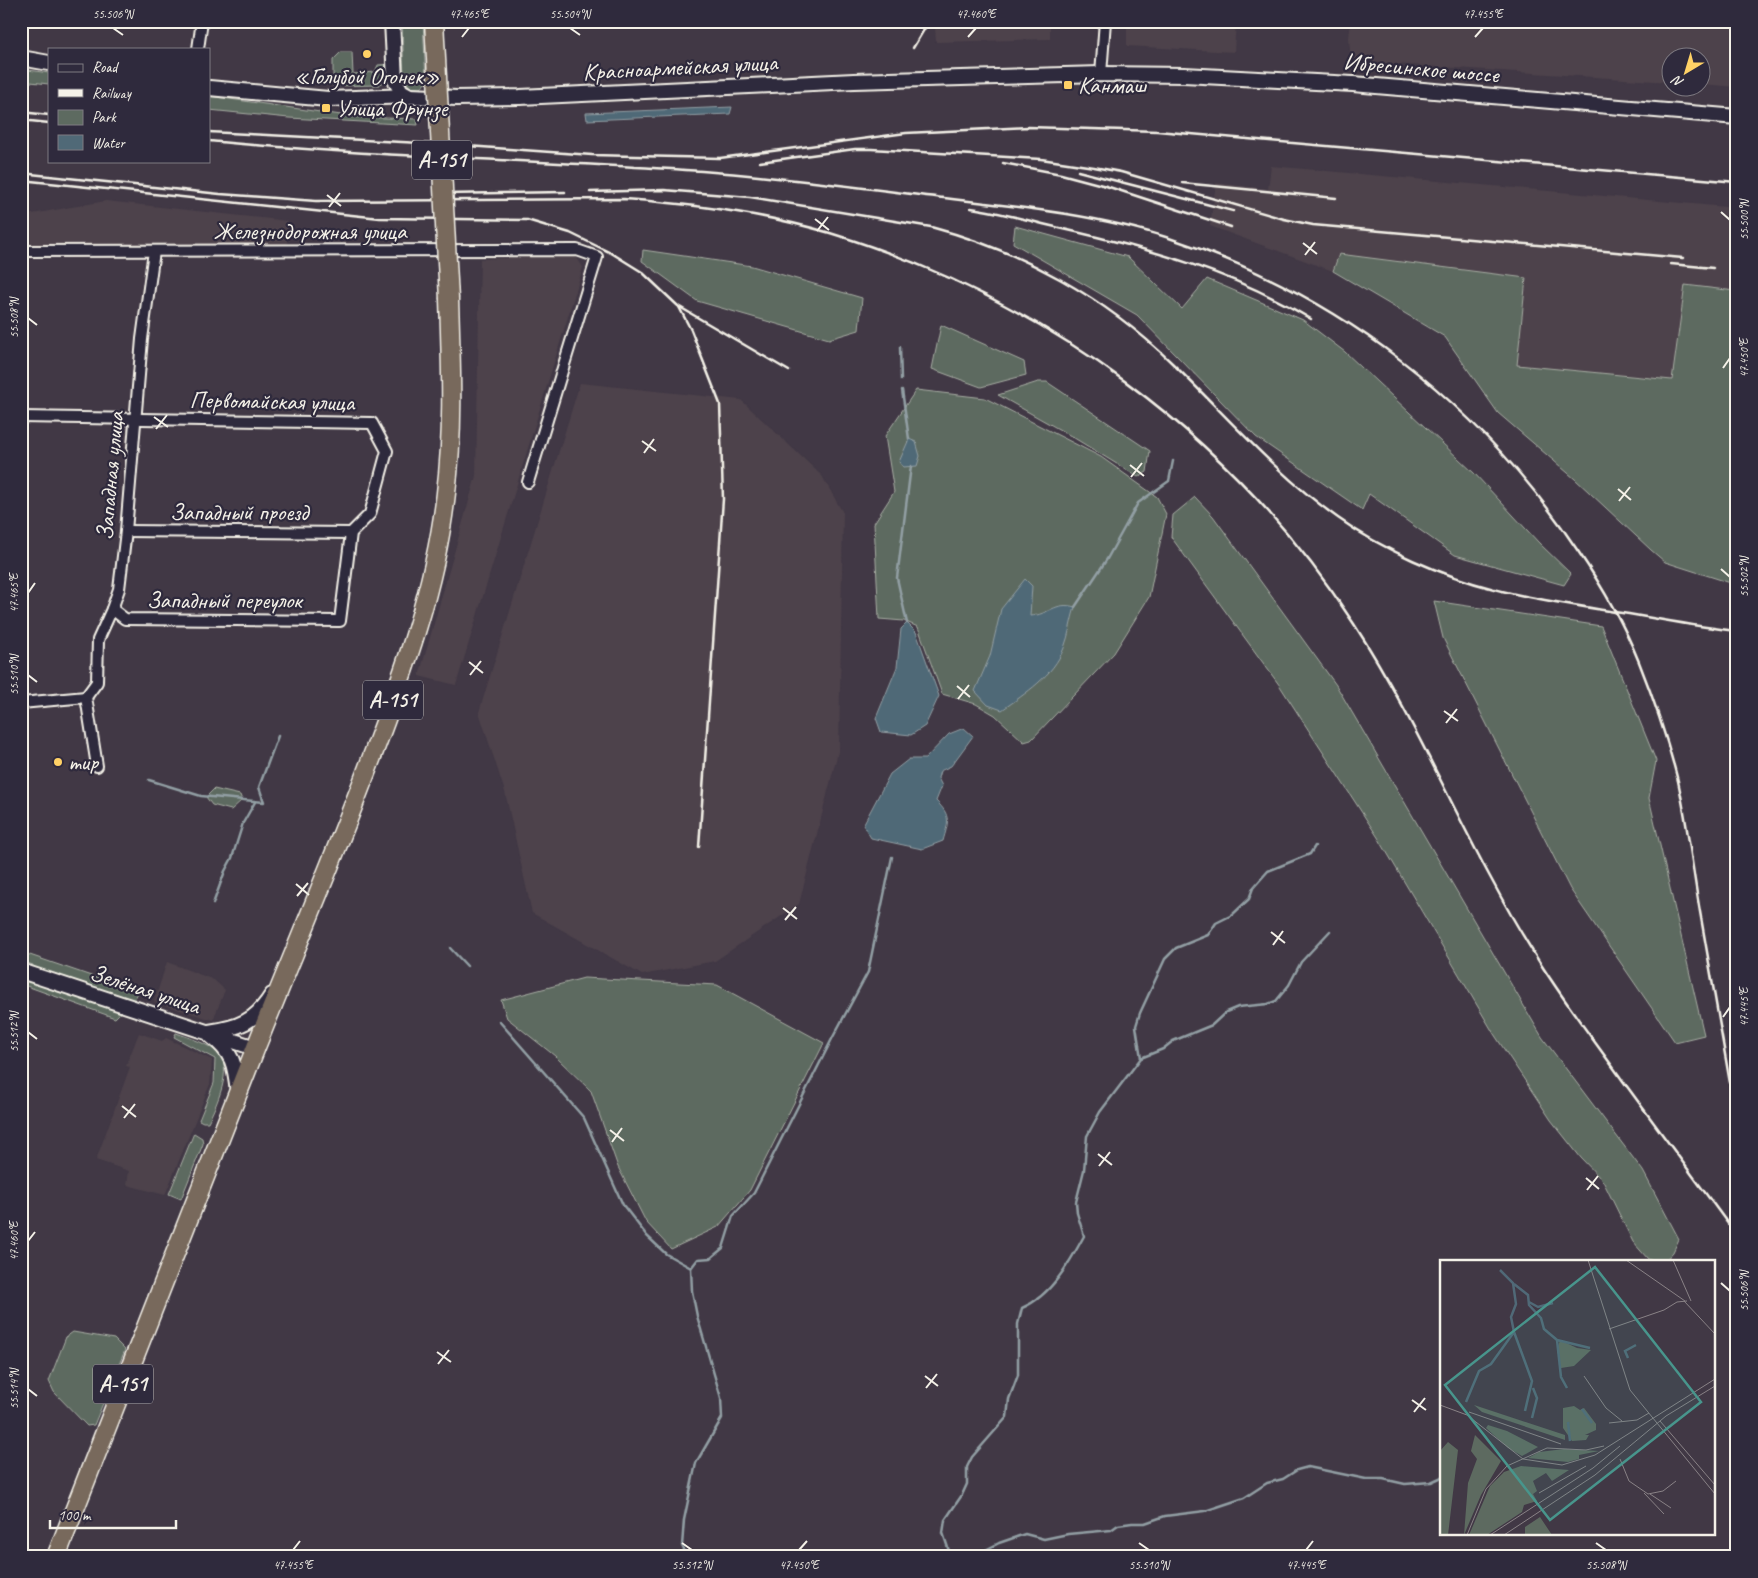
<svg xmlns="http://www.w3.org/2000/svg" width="1758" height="1578" viewBox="0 0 1758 1578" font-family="Caveat,sans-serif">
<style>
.built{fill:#4d424b}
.green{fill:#5d6a60;stroke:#a8aea4}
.water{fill:#506977;stroke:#929fa4}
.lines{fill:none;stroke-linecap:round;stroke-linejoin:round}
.stream{stroke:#929fa4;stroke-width:2.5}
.minor-casing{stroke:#f4f1e8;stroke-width:14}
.secondary-casing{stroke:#f4f1e8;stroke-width:18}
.trunk-casing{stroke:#f4f1e8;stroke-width:21}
.minor{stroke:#2f2a3d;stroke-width:10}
.secondary{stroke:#2f2a3d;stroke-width:14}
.trunk{stroke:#78695c;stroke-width:18}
.rail{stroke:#f4f1e8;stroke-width:2.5}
.trunk-bridge-casing{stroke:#f4f1e8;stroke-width:21;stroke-linecap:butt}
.trunk-bridge{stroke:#78695c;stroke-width:18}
.ticks{fill:none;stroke:#f4f1e8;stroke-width:2}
.poi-dot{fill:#ffd166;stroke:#2f2a3d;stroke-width:2}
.labels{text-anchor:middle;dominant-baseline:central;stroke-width:4.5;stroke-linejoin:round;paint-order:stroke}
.shield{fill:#2f2a3d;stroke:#b9b5b5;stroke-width:1}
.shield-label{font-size:22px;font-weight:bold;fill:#f4f1e8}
.street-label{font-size:24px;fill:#f4f1e8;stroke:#2f2a3d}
.poi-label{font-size:24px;fill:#f4f1e8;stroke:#2f2a3d;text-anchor:start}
.inset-river{fill:none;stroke:#506977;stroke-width:2.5}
.inset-road{fill:none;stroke:#898286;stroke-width:1}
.view{fill:#48958c;fill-opacity:0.15;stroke:#48958c;stroke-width:2.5}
.inset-edge{fill:none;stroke:#f4f1e8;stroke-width:2.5}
.neatline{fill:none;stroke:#f4f1e8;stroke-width:2}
.ticks-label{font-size:12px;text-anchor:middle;fill:#f4f1e8}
</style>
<rect width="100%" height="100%" fill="#413845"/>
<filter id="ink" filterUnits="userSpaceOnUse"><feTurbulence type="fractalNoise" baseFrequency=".02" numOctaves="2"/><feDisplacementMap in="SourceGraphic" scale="10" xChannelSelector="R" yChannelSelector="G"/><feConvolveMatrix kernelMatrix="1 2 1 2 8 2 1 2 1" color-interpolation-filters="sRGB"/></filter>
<g filter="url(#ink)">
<g class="built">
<polygon points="942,21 1050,21 1050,39 936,42 935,28"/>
<polygon points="1127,21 1236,21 1234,52 1127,46"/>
<polygon points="1351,21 1737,21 1737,87 1701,84 1700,58 1670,58 1670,82 1351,61 1349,38"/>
<polygon points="1271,166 1737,208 1736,291 1685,285 1672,380 1517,365 1526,278 1339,254 1333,271 1210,226 1216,183 1268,189"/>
<polygon points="106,201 288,221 287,246 21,247 21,216"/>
<polygon points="575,255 583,267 456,685 419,676 476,476 480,259"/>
<polygon points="580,383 741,400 822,476 843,513 839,748 799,904 715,961 642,975 532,913 505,792 479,712"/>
<polygon points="167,962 214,980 225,990 213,1020 154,1002"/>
<polygon points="139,1033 162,1041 166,1038 212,1060 210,1084 165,1195 127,1185 129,1171 96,1160 130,1067 126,1066"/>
</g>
<g class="green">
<polygon points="402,21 423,21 426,82 421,88 411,88 404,79"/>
<polygon points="341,52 352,52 353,74 375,72 378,65 392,64 391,79 386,79 379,85 333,86 333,60"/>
<polygon points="21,69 49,73 49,84 21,81"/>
<polygon points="209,96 355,117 417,119 418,125 289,118 209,110"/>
<polygon points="1015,226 1128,257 1182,309 1207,279 1303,320 1345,352 1474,473 1539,543 1571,574 1564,585 1455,555 1369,494 1362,510 1256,437 1137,315 1013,243"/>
<polygon points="643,250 752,266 862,298 859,330 829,339 697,301 642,261"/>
<polygon points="1339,254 1526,278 1517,365 1672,380 1685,285 1735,291 1737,284 1737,585 1665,562 1651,550 1575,479 1498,413 1445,337 1333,271"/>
<polygon points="941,325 1024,362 1026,375 981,387 932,369"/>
<polygon points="1038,382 1047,382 1150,451 1147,472 1138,477 1071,436 998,395"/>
<polygon points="916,390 985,398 1101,457 1157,497 1166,514 1149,597 1114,653 1031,740 1024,742 995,715 976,704 942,694 918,627 904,621 879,619 874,523 894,492 885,436"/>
<polygon points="1195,497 1213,516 1336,685 1542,1037 1643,1171 1679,1239 1673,1252 1664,1262 1656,1262 1648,1259 1633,1242 1603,1181 1581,1158 1551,1120 1494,1034 1379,839 1280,686 1171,537 1173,515"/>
<polygon points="1434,601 1601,626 1656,761 1649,798 1704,1035 1675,1042 1570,889 1443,638"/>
<polygon points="214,789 240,795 242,800 231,810 212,805 206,797"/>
<polygon points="21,952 138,992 133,1003 32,971 33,965 21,961"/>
<polygon points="584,978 717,985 824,1043 750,1190 718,1227 671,1249 646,1222 618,1167 591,1091 555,1056 507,1018 501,1000"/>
<polygon points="21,979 121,1012 115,1018 21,984"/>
<path d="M 176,1033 C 190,1038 207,1043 218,1053 C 234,1068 216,1106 208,1122 L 203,1122 L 199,1120 L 214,1083 L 215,1059 L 174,1037 Z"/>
<polygon points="194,1133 202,1138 203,1144 181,1199 169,1194"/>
<polygon points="73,1332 114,1339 125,1350 94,1425 87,1426 54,1392 49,1381 66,1337"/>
</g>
<g class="water">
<polygon points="732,107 730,114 587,120 586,113"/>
<polygon points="909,439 916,442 920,456 917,466 903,467 899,462"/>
<path d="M 1025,579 L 1032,586 L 1030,616 C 1049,615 1055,601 1075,607 C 1071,620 1069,635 1064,648 C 1053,676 1026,693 1002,710 L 988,705 L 975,691 L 990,656 L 1001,609 Z"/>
<polygon points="907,623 916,632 939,696 925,726 911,735 881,732 876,718 897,667 901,629"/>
<path d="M 964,728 L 973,736 L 951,766 L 940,771 L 938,778 L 942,786 L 936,801 C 952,816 948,823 943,841 L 922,849 L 871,838 L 863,825 L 890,774 L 909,759 L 925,759 L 949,734 Z"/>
</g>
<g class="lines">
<g class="stream">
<polyline points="900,347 901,380"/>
<polyline points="902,390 909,439"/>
<polyline points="1075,607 1107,559 1138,503 1169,481 1173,461"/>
<polyline points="907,623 897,578 911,466"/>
<polyline points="149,780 201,796 264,802 259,787 278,736"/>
<polyline points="213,904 225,871 232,858 243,823 255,802"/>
<polyline points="450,948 467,966"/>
<polyline points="499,1021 584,1118 623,1205 647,1236 666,1254 691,1268"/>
<polyline points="1141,1058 1136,1026 1140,1013 1165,959 1176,948 1208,935 1216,923 1232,915 1249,899 1253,888 1268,871 1310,854 1315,846"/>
<polyline points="508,1554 512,1557"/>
<polyline points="688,1557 682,1546 684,1520 696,1463 722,1418 721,1398 697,1316 692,1291 691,1268 698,1259 711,1258 723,1248 733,1216 754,1193 833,1037 868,972 892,857"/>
<path d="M 951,1557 L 943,1533 L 945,1520 L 962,1495 L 967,1484 L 967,1467 L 972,1457 L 1007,1417 L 1009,1399 L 1018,1375 L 1018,1324 L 1022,1308 C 1051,1296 1070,1262 1084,1236 L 1077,1213 L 1076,1202 L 1084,1170 L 1087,1136 L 1100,1112 L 1141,1058 L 1163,1049 L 1173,1041 L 1212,1025 L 1226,1012 L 1238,1007 L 1268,1004 L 1276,1001 L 1289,985 L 1301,962 L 1330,931"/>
<polyline points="972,1557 999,1543 1025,1534 1044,1539 1068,1534 1111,1530 1118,1525 1132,1523 1145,1523 1165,1516 1205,1511 1244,1498 1267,1483 1283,1479 1297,1470 1308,1467 1366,1479 1383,1479 1405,1484 1431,1482 1442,1477"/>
</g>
<defs>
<g id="minor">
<polyline points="198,49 202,21"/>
<polyline points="1101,74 1105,21"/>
<polyline points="21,251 577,250 597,257 528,482"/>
<polyline points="21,417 372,423 387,451 370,514 351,533 340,621 125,619 112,609"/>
<polyline points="126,531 351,533"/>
<polyline points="86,697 97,682 98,640 112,609 119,589 126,531 142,339 154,251"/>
<polyline points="21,703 86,697 97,766"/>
</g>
<g id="secondary">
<polyline points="392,21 395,80 401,91 410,96"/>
<polyline points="21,58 49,63"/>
<polyline points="209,88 328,99 410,96 457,98 520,97 854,81 1101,74 1184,75 1353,84 1737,117"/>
<polyline points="21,971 255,1048"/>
<path d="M 209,1032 C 239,1028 256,1021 272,995"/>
<path d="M 211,1036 C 233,1053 235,1064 238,1092"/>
</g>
<path id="trunk" d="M 56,1557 C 123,1387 188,1216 256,1047 C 294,952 334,858 370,762 C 403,675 436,586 446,493 C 454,429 451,364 449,299"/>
</defs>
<use href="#minor" class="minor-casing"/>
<use href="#secondary" class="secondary-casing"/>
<use href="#trunk" class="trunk-casing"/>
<use href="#minor" class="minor"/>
<use href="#secondary" class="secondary"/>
<use href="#trunk" class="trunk"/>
<g class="rail">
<polyline points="913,48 929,21"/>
<polyline points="21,112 49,115"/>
<polyline points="21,120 49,123"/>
<polyline points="209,132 440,144 592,155 720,158 906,133 1028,127 1157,131 1737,182"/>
<path d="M 209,141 C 373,157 538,160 702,171 C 771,176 841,185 911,194 C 997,205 1086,211 1169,238 C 1338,293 1480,403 1578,551 C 1602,586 1623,622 1639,662 C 1654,700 1668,741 1678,781 C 1687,822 1692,864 1699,906 C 1712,978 1724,1051 1737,1123"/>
<polyline points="760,162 855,149 871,149 1041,159 1094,167 1121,172 1284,219 1313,225 1683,258"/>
<polyline points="1003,163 1061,174 1106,186 1231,227"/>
<polyline points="1078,171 1233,211"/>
<path d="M 21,173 L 220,194 L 316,201 L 624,199 C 693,204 763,213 830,233 C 1043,298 1233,436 1354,624 C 1423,730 1468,849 1535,955 C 1562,999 1593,1039 1623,1081 C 1661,1132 1699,1184 1737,1236"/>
<polyline points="21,180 380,218 527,220 570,233 613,254 642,272 678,306 789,371"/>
<polyline points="1182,183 1336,198"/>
<path d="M 590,192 L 664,190 L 750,197 L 931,227 C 1021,251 1105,297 1172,363 C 1226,415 1276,474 1338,518 C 1381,549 1443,576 1494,589 C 1536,600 1579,606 1622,613 C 1660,619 1698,627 1737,631"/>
<polyline points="445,194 565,192"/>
<path d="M 971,208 C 1000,212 1030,221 1059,228 C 1147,248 1234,272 1311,319"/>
<polyline points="1671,264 1713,268"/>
<polyline points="679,307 691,330 720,404 723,499 699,847"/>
</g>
<defs>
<polyline id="trunk-bridge" points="434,21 449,299"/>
</defs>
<use href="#trunk-bridge" class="trunk-bridge-casing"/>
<use href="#trunk-bridge" class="trunk-bridge"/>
</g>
</g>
<path class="ticks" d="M 113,28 L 123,35M 570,28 L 580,35M 462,37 L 469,28M 968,37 L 976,28M 1475,37 L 1483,28M 327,195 L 341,206M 329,207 L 340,193M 1721,212 L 1730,220M 815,219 L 829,230M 817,231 L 828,217M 1303,243 L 1317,254M 1305,255 L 1315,242M 28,318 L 37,325M 1723,368 L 1730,358M 154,417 L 168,427M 156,429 L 167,415M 642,441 L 656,451M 644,453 L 654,439M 1130,465 L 1144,476M 1131,477 L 1142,463M 1618,489 L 1631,500M 1619,501 L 1630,487M 1721,569 L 1730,577M 28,593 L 35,583M 469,662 L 483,673M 28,675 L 37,682M 470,675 L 481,661M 957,686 L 970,697M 958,699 L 969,685M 1444,711 L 1458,721M 1446,723 L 1457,709M 296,884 L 309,895M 297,896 L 308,883M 783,908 L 797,919M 785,920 L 796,907M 1271,932 L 1285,943M 1273,945 L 1283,931M 1723,1017 L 1730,1007M 28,1032 L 37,1039M 122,1106 L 136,1117M 124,1118 L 135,1104M 610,1130 L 624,1141M 612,1142 L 622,1128M 1098,1154 L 1112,1165M 1099,1166 L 1110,1152M 1586,1178 L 1599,1189M 1587,1190 L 1598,1176M 28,1241 L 35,1232M 1721,1283 L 1730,1291M 437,1352 L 451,1362M 438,1364 L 449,1350M 925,1376 L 938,1386M 926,1388 L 937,1374M 28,1389 L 37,1396M 1412,1400 L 1426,1410M 1414,1412 L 1425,1398M 682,1543 L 692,1550M 1139,1543 L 1149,1550M 1596,1543 L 1606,1550M 293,1550 L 300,1541M 799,1550 L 807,1541M 1306,1550 L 1313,1541"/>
<g class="poi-dot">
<circle cx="367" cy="54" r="5"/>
<rect x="1063" y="80" width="10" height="10" rx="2.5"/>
<rect x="321" y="103" width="10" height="10" rx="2.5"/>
<circle cx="58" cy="762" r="5"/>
</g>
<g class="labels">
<g class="shield">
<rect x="412" y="140.5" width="60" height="39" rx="4"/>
<rect x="363" y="680.5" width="60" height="39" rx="4"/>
<rect x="93" y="1364.5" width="60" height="39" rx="4"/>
</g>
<g class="shield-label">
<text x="442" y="160">А-151</text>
<text x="393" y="700">А-151</text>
<text x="123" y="1384">А-151</text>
</g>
<g class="street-label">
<text transform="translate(680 67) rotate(-3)">Красноармейская улица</text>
<text transform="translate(1421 68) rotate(5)">Ибресинское шоссе</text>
<text x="310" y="231">Железнодорожная улица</text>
<text transform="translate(272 401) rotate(1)">Первомайская улица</text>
<text transform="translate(110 476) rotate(-85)">Западная улица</text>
<text x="239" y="512">Западный проезд</text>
<text x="224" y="600">Западный переулок</text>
<text transform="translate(145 989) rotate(18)">Зелёная улица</text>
</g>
<g class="poi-label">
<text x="367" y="76" text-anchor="middle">«Голубой Огонек»</text>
<text x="1078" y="85">Канмаш</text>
<text x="336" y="108">Улица Фрунзе</text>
<text x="68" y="762">тир</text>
</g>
</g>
<g transform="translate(1440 1260)">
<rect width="275" height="275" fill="#413845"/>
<path d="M 120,80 L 137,88 L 151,90 L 134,106 L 121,108 L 117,90 ZM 34,145 L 125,175 L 125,180 L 42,152 ZM 134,146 L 140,150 L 144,148 L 156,164 L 156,170 L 145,175 L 149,175 L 146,180 L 132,181 L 123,168 L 123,148 ZM 48,165 L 67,171 L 98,187 L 82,196 L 68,188 L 46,168 ZM 35,175 L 61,201 L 41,235 L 24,275 L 28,223 L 37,199 L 31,191 ZM 8,182 L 18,190 L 8,275 L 0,275 L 0,191 ZM 124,189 L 159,191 L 139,195 L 139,199 L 128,202 L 88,198 L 99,192 ZM 81,206 L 129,210 L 112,221 L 106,213 L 93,221 L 97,231 L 93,234 L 97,241 L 84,245 L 82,252 L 47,275 L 29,275 L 50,226 L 64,212 ZM 100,257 L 112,275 L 85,275 L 85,267 Z" fill="#5d6a60"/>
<path class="inset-river" d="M 74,24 L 88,35 L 89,45 L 101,58 L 104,69 L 117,80 L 121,117 L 127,128M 89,42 L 98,47 L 113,43M 74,72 L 92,121 L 85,151M 117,80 L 150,88M 188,98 L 185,91 L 196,85M 26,142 L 39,111 L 51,104 L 74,72 L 71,57 L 76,44 L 73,23 L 60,10M 142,149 L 152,163M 92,158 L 97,138 L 93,128M 128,162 L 130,181"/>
<path class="inset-road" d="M 148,0 L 190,130 L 275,234M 186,0 L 245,41M 233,0 L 251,41M 244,41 L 275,74M 169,69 L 224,50 L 237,42 L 247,41M 144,116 L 166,148 L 182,161M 0,145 L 27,155 L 83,199 L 122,205 L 155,195 L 275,119M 29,152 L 121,184M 220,161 L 275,225M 169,163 L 197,160 L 209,153M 180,199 L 189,221 L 208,234 L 223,231 L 236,221M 99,233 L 146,206M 204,233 L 224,254M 210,234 L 231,248M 27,275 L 46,229 L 67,206 L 107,188 L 146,190 L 164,186M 50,275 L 153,208 L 180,186M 64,275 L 155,215 L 226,156 L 275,126"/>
<path class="view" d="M 155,7 L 261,142 L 110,260 L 5,125 Z"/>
<rect width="275" height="275" class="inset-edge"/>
</g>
<rect width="1758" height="1578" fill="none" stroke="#2f2a3d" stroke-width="55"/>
<rect x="48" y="48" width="162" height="115" fill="#2f2a3d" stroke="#7e7a81"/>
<rect x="58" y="64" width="25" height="8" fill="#2f2a3d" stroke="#7e7a81"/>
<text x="92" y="72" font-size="15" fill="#f4f1e8">Road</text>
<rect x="58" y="89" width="25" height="8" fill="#f4f1e8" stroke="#7e7a81"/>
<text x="92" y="98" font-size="15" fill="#f4f1e8">Railway</text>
<rect x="58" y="110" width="25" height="15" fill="#5d6a60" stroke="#7e7a81"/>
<text x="92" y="122" font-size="15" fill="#f4f1e8">Park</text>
<rect x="58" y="135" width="25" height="15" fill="#506977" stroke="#7e7a81"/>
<text x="92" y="148" font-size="15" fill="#f4f1e8">Water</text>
<g transform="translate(1686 72) rotate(218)"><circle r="24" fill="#2f2a3d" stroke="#7e7a81"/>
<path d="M0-4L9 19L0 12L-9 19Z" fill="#ffd166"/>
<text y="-8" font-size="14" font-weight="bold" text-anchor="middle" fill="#f4f1e8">N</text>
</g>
<path d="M50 1520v8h126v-8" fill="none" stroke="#f4f1e8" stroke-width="2.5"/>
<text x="58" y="1520" font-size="15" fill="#f4f1e8" stroke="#2f2a3d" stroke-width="4" paint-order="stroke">100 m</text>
<rect x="28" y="28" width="1702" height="1522" class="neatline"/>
<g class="ticks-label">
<text x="113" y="18">55.506°N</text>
<text x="469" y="18">47.465°E</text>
<text x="570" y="18">55.504°N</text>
<text x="976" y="18">47.460°E</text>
<text x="1483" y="18">47.455°E</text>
<text transform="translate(1744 220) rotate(-90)" y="4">55.500°N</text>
<text transform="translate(14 318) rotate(-90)" y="4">55.508°N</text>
<text transform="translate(1744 358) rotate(-90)" y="4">47.450°E</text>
<text transform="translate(1744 577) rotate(-90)" y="4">55.502°N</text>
<text transform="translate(14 593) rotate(-90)" y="4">47.465°E</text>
<text transform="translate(14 675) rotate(-90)" y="4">55.510°N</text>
<text transform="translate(1744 1007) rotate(-90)" y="4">47.445°E</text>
<text transform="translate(14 1032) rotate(-90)" y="4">55.512°N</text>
<text transform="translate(14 1241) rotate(-90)" y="4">47.460°E</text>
<text transform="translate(1744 1291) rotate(-90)" y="4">55.506°N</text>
<text transform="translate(14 1389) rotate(-90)" y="4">55.514°N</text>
<text x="293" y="1569">47.455°E</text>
<text x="692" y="1569">55.512°N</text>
<text x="799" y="1569">47.450°E</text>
<text x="1149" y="1569">55.510°N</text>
<text x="1306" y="1569">47.445°E</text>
<text x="1606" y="1569">55.508°N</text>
</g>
</svg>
